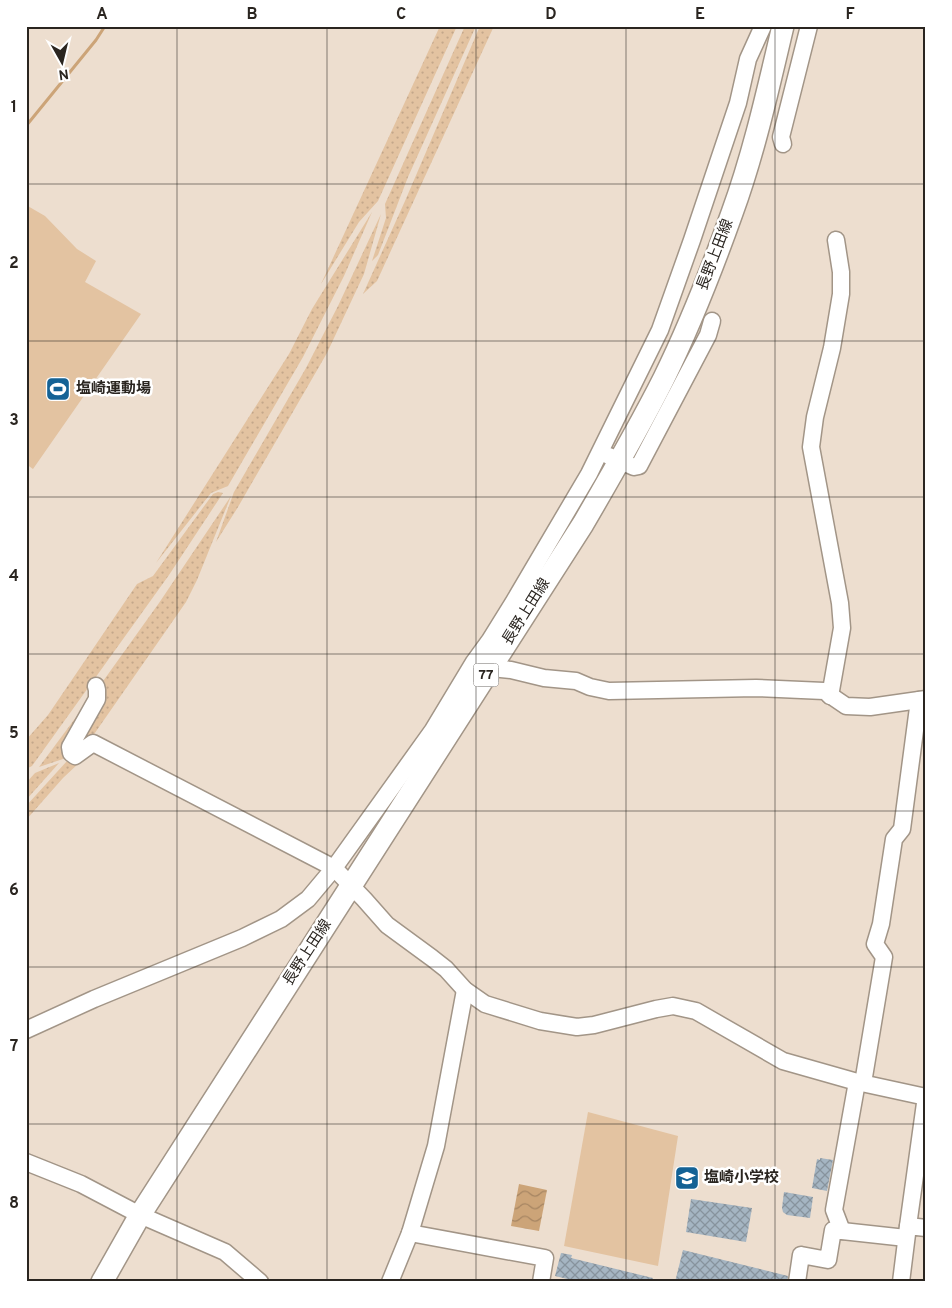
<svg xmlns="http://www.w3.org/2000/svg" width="952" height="1308" viewBox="0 0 952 1308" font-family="Overpass,'Noto Sans JP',sans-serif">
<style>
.grass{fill:url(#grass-dots)}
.garden{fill:#e3c3a1}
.water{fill:url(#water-waves)}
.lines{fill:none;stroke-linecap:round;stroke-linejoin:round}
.stream{stroke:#cca478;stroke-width:3}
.building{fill:url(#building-cross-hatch)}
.minor-casing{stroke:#a29587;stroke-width:19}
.major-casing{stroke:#a29587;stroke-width:24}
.minor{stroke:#fff;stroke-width:16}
.major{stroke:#fff;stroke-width:21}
.grid{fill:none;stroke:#2a2520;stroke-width:1;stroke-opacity:0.55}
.labels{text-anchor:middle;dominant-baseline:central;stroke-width:5;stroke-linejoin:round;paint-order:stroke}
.shield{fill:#fff;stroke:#6a6663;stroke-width:1}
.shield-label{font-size:14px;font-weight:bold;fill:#2a2520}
.street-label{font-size:15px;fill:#2a2520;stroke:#fff}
.poi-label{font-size:15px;font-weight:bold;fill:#2a2520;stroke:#fff;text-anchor:start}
.neatline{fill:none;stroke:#2a2520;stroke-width:2}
.grid-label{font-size:16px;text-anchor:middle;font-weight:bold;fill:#2a2520}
</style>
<defs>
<pattern id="grass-dots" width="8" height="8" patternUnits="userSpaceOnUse" patternTransform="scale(1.25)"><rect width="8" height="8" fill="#e3c3a1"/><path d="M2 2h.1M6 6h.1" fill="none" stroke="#c3a78a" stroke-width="1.8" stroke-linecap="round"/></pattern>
<pattern id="water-waves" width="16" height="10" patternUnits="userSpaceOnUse" patternTransform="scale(1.25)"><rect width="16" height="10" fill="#cca478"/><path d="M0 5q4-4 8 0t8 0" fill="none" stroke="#a68562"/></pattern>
<pattern id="building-cross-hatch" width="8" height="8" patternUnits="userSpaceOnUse" patternTransform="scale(1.25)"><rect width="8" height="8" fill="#a5b5c2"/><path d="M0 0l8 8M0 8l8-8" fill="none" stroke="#87939d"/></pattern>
</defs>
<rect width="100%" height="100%" fill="#eddecf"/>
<g class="grass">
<polygon points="440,26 457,26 378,201 359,222 321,284"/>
<polygon points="465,26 476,26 408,177 378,255 372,261 386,218 385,204"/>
<polygon points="480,26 494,26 377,281 363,294 405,201"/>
<polygon points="372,212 344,276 303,357 228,486 211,493 156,563 289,354 312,309"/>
<polygon points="381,214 364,274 327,353 238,507 216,542 234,492 306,368 338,306"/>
<polygon points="218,492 223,493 169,575 32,766 26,769 26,740 48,715 137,584 153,576 213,494"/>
<polygon points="231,496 197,580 186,602 90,740 74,745 101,684 159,603"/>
<polygon points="94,693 63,759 39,767"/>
<polygon points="94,749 63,778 26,820 26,806 67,761"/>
<polygon points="59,763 26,800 26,783 35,773"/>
</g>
<g class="garden">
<polygon points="26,205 45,216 77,249 96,261 85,282 141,314 33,469 26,464"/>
<polygon points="588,1112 678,1136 658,1266 564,1246"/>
</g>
<polygon class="water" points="519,1184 547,1190 539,1231 511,1226"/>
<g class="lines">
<polyline class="stream" points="26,126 96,40 105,26"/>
</g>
<g class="building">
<polygon points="820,1158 833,1160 827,1191 812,1188 817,1159 820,1160"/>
<polygon points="784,1192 813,1197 810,1218 787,1215 783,1212 782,1208"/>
<polygon points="691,1199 752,1208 746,1242 686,1232"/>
<polygon points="683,1250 788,1276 787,1282 675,1282"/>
<polygon points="561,1253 572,1255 571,1258 653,1278 652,1282 580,1282 555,1276"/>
</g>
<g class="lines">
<defs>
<g id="minor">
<polyline points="783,144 781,137 809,26"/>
<polyline points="609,456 634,467 639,466 708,335 712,321"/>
<polyline points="481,665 491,668 511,670 544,678 576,681 590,687 609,691 756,688 824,691 846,706 870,707 926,699"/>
<polyline points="96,686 97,690 97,699 70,747 71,753 75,756 93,743 334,868 364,899 387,925 432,958 446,969 465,990 485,1004 540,1021 577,1027 594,1025 656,1009 673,1006 696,1011 783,1061 857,1082 926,1097"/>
<polyline points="830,696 842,628 840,603 811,447 815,417 832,348 841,294 841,272 836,240"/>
<polyline points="26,1030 94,999 242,938 281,919 308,899 334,868 433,730 474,662 490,640 513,603 589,474 660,330 692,240 738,103 748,59 763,26"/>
<polyline points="863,1083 884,957 875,944 881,924 894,839 902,829 919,700"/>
<polyline points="26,1162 81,1184 140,1215 225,1252 260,1282"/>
<polyline points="908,1226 926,1096"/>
<polyline points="842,1231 834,1210 857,1082"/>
<polyline points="410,1233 545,1258 541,1282"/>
<polyline points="390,1282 410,1233 436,1146 465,990"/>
<polyline points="797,1282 801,1255 828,1260 833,1230 906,1238"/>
<polyline points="901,1282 908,1226 926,1228"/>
</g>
<path id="major" d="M 102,1282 L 140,1215 L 583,524 C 611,476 639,428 664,378 C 690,325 712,269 732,213 C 754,153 768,89 783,26"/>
</defs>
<use href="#minor" class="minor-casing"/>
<use href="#major" class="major-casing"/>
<use href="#minor" class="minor"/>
<use href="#major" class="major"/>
</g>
<path class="grid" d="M 177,26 L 177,1282M 327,26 L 327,1282M 476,26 L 476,1282M 626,26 L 626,1282M 775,26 L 775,1282M 26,184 L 926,184M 26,341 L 926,341M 26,497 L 926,497M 26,654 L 926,654M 26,811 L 926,811M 26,967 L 926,967M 26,1124 L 926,1124"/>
<defs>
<symbol id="stadium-square" viewBox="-11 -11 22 22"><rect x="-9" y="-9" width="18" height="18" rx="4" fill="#146295" stroke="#fff"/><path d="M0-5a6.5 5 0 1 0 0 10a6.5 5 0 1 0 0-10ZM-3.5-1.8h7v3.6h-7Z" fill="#fff"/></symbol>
<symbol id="school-square" viewBox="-11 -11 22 22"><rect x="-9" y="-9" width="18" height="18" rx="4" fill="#146295" stroke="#fff"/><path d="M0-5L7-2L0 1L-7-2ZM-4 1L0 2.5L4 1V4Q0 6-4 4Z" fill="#fff"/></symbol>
</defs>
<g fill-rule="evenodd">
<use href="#stadium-square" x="44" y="375" width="28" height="28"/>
<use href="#school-square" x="673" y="1164" width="28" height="28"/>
</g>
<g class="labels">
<rect class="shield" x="473.5" y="663.5" width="25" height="23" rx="4"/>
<g class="shield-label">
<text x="486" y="675">77</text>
</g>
<g class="street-label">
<text transform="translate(716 255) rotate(-69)">長野上田線</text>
<text transform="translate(527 612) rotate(-58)">長野上田線</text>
<text transform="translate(308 953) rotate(-57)">長野上田線</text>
</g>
<g class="poi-label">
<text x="76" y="389">塩崎運動場</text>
<text x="704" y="1178">塩崎小学校</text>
</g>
</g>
<rect width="952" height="1308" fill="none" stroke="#ffffff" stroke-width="55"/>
<g transform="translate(62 62) rotate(172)" stroke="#ffffff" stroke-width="4" paint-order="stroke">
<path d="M0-4L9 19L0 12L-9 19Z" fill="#2a2520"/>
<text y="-8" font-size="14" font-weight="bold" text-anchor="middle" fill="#2a2520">N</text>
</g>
<rect x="28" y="28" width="896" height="1252" class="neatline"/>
<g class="grid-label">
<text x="102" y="19">A</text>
<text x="252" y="19">B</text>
<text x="401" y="19">C</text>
<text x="551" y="19">D</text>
<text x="700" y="19">E</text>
<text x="850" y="19">F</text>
<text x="14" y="112">1</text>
<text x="14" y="268">2</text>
<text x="14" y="425">3</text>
<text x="14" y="581">4</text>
<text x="14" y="738">5</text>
<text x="14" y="895">6</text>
<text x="14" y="1051">7</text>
<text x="14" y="1208">8</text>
</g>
</svg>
